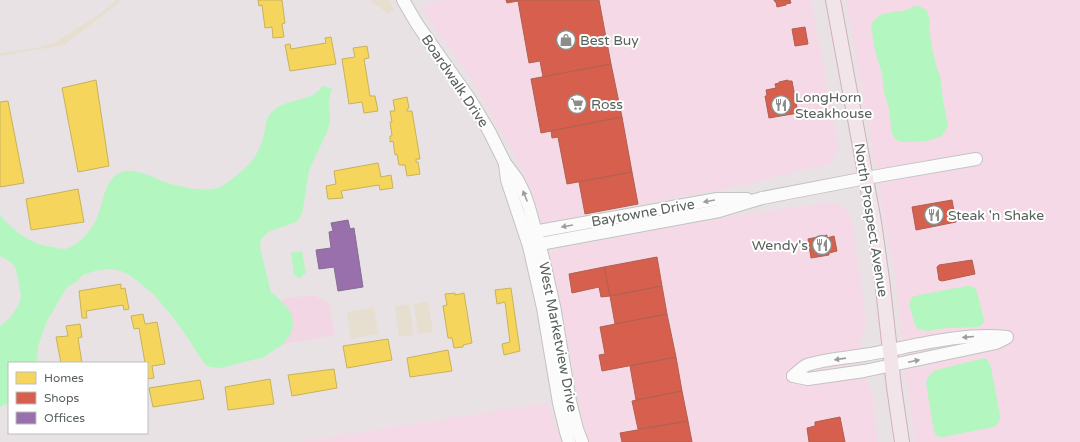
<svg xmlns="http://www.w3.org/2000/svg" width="1080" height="442" viewBox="0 0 1080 442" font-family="'Varela Round',sans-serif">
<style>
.commercial{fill:#f5d9e6}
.green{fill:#e6dece}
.sand{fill:#f2d6e3}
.water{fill:#b3f6c0}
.homes{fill:#f6d55c;stroke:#c7b25c}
.shops{fill:#d6604d;stroke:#b06051}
.offices{fill:#9970ab;stroke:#866c93}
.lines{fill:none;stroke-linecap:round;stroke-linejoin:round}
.secondary-casing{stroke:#c3c3c2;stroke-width:14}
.primary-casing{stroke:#d1afc0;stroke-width:16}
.secondary{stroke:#fcfbfb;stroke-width:12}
.primary{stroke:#f2e5ea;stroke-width:14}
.oneway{fill:#9a9f9b}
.labels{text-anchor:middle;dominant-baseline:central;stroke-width:4;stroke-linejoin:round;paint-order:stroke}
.poi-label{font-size:14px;fill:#58615b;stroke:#fff;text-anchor:start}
.street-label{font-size:14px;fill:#58615b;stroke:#fff}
</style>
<rect width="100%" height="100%" fill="#e9e2e5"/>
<g class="commercial">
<polygon points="446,0 811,0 839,150 830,164 770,178 749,184 542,223 537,207 523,171 469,75 423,12 427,3"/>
<polygon points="846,0 1080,0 1080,442 915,442 908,393 895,276"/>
<polygon points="834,202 850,213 859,264 866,323 861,341 862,347 868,386 873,395 878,442 589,442 583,422 576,388 563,316 550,255 552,250 555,249 738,215"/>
<polygon points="547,403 562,442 299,442"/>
</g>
<g class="green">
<polygon points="117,0 122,0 64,45 0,56 0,53 36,48 56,42 100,14"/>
<polygon points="370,0 389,0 394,10 388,14"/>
<polygon points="428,301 433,332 418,334 414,304"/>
<polygon points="409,304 414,335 399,337 395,306"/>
<polygon points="374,307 378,334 351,339 347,312"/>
</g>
<polygon class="sand" points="314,295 329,303 335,335 283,344 290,335 288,308 281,302 286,298"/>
<g class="water">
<polygon points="915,6 919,6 923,8 926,10 928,13 930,22 929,28 932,48 936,65 940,75 943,100 948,126 942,136 927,141 903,142 899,141 896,140 893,136 892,133 889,109 884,92 882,73 875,51 871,26 873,21 882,14 907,10"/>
<path d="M 322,86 L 332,88 L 329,101 L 330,122 L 327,132 L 309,170 L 303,209 L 300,218 L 296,222 L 268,232 L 261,239 L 260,247 L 271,293 L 274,294 L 288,308 L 292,316 L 293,326 L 290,335 L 283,344 L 264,357 L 221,368 L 211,367 L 207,366 L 204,363 L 183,331 L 168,311 L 152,293 L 131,276 L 121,271 L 112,269 L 95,271 L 83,275 L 76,282 L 67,287 L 47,321 L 38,346 L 37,363 L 9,363 L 9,403 L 0,407 L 0,326 L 11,317 L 19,304 L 21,295 L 16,269 L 12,263 L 0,256 L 0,215 C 13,231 32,245 53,247 C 56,248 61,249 65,249 C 70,248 77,243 81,240 C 87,234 93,227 97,218 C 103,204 104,181 119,173 C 134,165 157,180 171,184 C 183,187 201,191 213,189 C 220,188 226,184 232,179 C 249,166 259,156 264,134 C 266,127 265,120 270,114 C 281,100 302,102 316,93 C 318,91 321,89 322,86 Z"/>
<polygon points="302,251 306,274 303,274 303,276 300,278 298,278 296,275 294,275 291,253"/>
<path d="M 967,286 C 972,286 975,287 977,292 L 984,320 L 983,323 L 979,327 L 946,328 L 927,331 L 918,329 L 915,325 L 909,304 L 912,297 L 919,295 Z"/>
<path d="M 984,358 L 987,359 L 991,367 L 1000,416 C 1000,422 998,424 993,427 L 943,437 C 938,437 937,436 934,432 L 926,383 C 928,376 930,374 936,370 Z"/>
</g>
<g class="homes">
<polygon points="258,0 282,0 285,23 282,24 284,37 273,38 272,27 265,28 262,5 259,6"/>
<polygon points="331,37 336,64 290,71 285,45 290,44 291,49 326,43 325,38"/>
<polygon points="367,46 369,58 364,59 370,96 375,96 378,111 364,113 362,102 349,104 342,59 355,57 353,48"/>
<polygon points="96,80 109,166 78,172 62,88"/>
<polygon points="407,97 409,108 407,109 407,111 412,111 420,159 416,159 416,162 418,162 420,174 407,176 405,165 399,165 397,154 395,155 393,141 390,142 390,136 392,136 390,122 392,122 390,111 395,111 393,100"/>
<polygon points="8,101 24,183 0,187 0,102"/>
<polygon points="378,163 381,177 391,175 393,188 380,190 379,185 341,191 343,198 328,199 326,186 336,184 334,171"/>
<polygon points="78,189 84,222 31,230 26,199"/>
<polygon points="121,284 121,289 125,288 129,309 124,310 123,305 86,311 87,318 82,318 79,291"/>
<polygon points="511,288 520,351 504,355 502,344 510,342 505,302 497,304 495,290"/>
<polygon points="455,293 455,295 464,293 472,343 463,345 463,347 454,348 452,338 448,338 443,306 447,305 445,294"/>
<polygon points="143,314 145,324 157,322 165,364 152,366 154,378 147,379 147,363 145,363 139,328 134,329 131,316"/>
<polygon points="80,324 82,337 78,338 82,363 61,363 56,337 68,336 66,326"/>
<polygon points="388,339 392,360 347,368 343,346"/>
<polygon points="448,350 452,371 410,377 407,358"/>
<polygon points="334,369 337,388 292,396 288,375"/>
<polygon points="270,379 274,404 228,410 225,387"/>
<polygon points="200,380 204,399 153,407 149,388"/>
</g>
<g class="shops">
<polygon points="506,0 599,0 611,64 543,77 540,61 529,63 518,1 507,3"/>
<polygon points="774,0 790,0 791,3 786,4 786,5 777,7 776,2 775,2"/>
<polygon points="805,27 808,44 795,46 792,29"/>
<polygon points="611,64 622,117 541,133 531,79"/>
<polygon points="788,80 788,81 792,81 798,113 769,118 765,96 767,96 766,90 776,88 775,84 779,83 779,82"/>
<polygon points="622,117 632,172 567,184 558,137 552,138 551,131"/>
<polygon points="632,172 638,204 585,214 579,182"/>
<polygon points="952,200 956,222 916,230 912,207"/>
<polygon points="827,235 827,238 834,236 837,251 829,253 829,255 811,258 808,239"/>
<polygon points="657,257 662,286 610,296 604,267"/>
<polygon points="972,260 975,274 942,281 939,280 937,267 939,265"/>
<polygon points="604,267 610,296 601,297 599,287 572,293 569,274"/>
<polygon points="662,286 667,314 615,324 610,296"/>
<polygon points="667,314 676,357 602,371 599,355 605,354 600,327"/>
<polygon points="676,357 682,391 636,400 630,366"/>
<polygon points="682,391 688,421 638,429 632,401"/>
<polygon points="840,417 845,442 809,442 807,428 815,426 815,422"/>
<polygon points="688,421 692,442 622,442 620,433"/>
</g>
<polygon class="offices" points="348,220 350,229 354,228 363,287 338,291 334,267 319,269 316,250 331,248 329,232 333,231 331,223"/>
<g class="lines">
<defs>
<g id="secondary">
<polyline points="403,0 417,24 471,101 489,131 505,163 517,179 524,193 529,207 543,258 554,306 570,401 577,429 582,442"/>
<polyline points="505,164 507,180 529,246 543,308 559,403 566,432 569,442"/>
<polyline points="528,233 717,199 747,199"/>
<polyline points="529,246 719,211 762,198 866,178 976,159"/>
<path d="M 793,376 C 797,373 802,367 807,365 C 825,359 846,358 864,355 C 911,347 959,332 1007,337"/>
<polyline points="793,376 808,379 864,371 996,343 1006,338"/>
</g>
<polyline id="primary" points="833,0 874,222 882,279 894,387 902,442"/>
</defs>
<use href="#secondary" class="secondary-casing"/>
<use href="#primary" class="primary-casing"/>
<use href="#secondary" class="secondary"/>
<use href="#primary" class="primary"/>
</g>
<defs><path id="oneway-solid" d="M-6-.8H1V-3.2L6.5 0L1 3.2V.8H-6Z"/></defs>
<g class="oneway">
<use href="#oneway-solid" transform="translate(525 196) rotate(-112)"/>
<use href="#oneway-solid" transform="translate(709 201) rotate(170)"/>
<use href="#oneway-solid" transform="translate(567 226) rotate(170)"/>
<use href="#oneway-solid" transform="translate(968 337) rotate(175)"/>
<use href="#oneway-solid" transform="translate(840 359) rotate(172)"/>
<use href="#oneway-solid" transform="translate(914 361) rotate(-12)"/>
</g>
<defs>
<symbol id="shop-ring" viewBox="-11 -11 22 22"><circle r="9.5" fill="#fff" stroke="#8b8e8b" stroke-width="1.5"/><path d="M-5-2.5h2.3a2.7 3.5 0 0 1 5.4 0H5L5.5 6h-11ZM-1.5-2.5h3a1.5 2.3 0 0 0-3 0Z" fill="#8b8e8b"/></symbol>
<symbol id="supermarket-ring" viewBox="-11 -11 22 22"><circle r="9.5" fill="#fff" stroke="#8b8e8b" stroke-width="1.5"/><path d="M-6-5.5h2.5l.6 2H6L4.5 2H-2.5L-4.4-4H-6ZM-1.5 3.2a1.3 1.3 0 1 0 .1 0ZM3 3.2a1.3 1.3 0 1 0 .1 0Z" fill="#8b8e8b"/></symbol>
<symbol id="restaurant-ring" viewBox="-11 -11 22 22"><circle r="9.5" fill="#fff" stroke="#8b8e8b" stroke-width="1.5"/><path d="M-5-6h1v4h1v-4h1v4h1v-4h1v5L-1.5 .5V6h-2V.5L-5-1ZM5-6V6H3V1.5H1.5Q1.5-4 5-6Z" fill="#8b8e8b"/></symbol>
</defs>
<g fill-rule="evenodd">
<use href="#shop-ring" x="555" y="29" width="22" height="22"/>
<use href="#supermarket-ring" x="566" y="93" width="22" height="22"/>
<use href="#restaurant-ring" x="770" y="94" width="22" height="22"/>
<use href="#restaurant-ring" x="923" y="204" width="22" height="22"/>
<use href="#restaurant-ring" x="811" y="234" width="22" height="22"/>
</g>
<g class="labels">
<g class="poi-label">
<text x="580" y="40">Best Buy</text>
<text x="795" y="97">LongHorn<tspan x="795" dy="16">Steakhouse</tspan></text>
<text x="591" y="104">Ross</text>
<text x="948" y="215">Steak 'n Shake</text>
<text x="808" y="245" text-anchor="end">Wendy's</text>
</g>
<g class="street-label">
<text transform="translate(455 81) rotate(56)">Boardwalk Drive</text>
<text transform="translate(643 213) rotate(-10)">Baytowne Drive</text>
<text transform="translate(871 220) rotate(81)">North Prospect Avenue</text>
<text transform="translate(558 337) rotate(79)">West Marketview Drive</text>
</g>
</g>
<rect x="8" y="362" width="140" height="72" fill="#ffffff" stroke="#bcc0bd"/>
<rect x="16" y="372" width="20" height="12" fill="#f6d55c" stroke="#bcc0bd"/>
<text x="44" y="382" font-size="12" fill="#58615b">Homes</text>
<rect x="16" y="392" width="20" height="12" fill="#d6604d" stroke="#bcc0bd"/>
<text x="44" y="402" font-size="12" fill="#58615b">Shops</text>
<rect x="16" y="412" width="20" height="12" fill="#9970ab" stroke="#bcc0bd"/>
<text x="44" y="422" font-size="12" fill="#58615b">Offices</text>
</svg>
